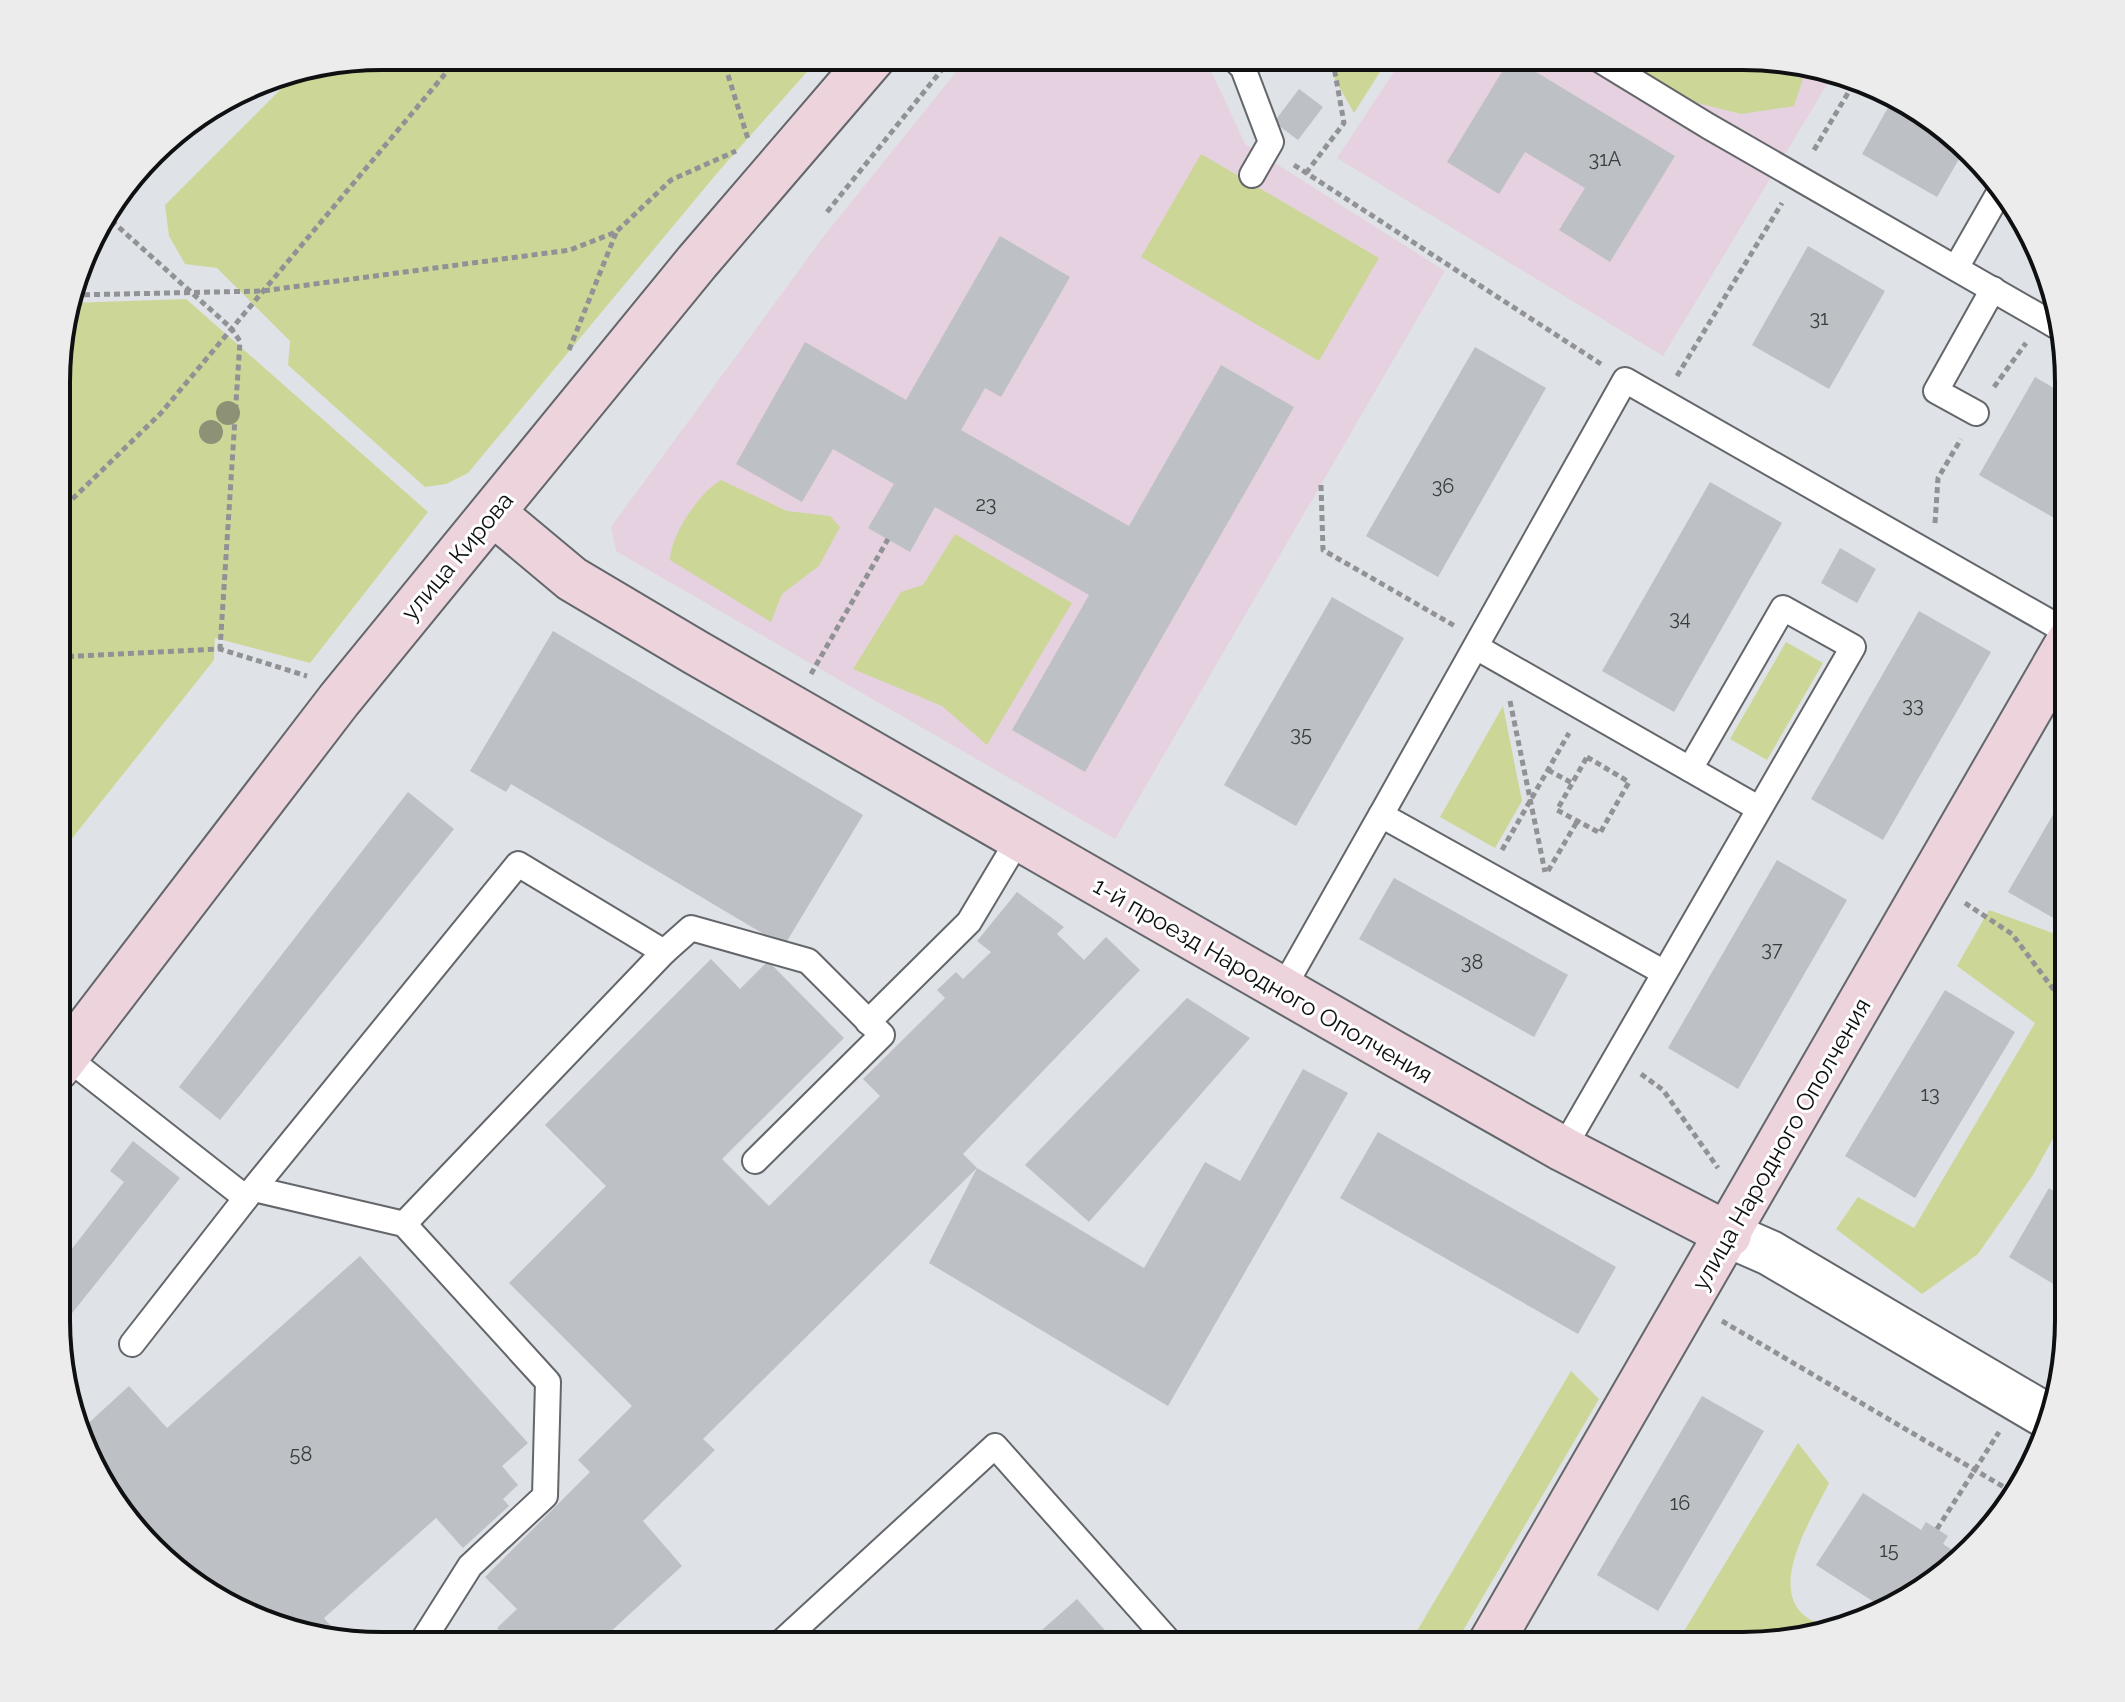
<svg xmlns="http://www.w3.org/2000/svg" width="2125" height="1702" viewBox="0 0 2125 1702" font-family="Raleway,sans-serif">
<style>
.education{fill:#e6d1e0}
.green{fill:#ccd797}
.building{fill:#bdc0c5}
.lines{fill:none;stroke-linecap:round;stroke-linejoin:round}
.lane-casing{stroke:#63666a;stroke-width:28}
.street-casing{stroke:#63666a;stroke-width:48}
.secondary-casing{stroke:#63666a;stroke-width:48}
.path{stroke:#909295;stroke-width:5;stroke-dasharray:6 4;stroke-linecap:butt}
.lane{stroke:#fff;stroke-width:24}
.street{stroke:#fff;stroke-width:44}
.secondary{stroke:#edd3db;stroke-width:44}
.tree{fill:#8d9277}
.labels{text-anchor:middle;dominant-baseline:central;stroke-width:6;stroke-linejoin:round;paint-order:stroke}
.number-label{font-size:20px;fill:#3a3c3e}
.street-label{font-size:24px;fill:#0f1011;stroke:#fff}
.rim{fill:none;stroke:#0f1011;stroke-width:4}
</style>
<rect width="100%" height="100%" fill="#dfe2e7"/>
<g class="education">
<polygon points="969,56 1200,56 1207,62 1245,144 1445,271 1115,839 616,551 611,527 824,236"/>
<polygon points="1404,57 1763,57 1834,73 1663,356 1337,158"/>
</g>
<g class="green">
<polygon points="382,56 821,56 718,172 468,473 446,484 425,487 288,365 290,341 217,268 185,264 169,236 165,205 300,70"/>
<polygon points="1337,56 1390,56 1354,113 1334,78"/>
<polygon points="1621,57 1763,57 1775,68 1803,79 1794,106 1741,114 1686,100"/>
<polygon points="1201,154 1379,258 1319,361 1141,257"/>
<polygon points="186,299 428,512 310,663 215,638 214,660 58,856 59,339 71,303"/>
<path d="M 721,480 L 787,511 L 830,516 L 840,527 L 819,566 L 782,594 L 771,622 L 670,560 C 671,534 699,493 721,480 Z"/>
<polygon points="955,534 1072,603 987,745 942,706 853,669 901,592 923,585"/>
<polygon points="1786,642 1823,663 1767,760 1730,739"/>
<polygon points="1503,706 1522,801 1495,848 1440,817"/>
<polygon points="1989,910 2069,939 2068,1111 2033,1175 1978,1254 1922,1294 1836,1229 1858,1197 1914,1228 2035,1023 1957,966"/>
<polygon points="1571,1371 1599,1399 1454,1646 1408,1646"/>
<path d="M 1798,1443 L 1829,1483 C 1813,1517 1764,1590 1809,1619 C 1816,1623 1825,1624 1832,1628 L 1743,1646 L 1675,1646 Z"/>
</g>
<g class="building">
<polygon points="1511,57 1675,156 1610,262 1559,230 1585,188 1525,152 1499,194 1447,162"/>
<polygon points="1299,89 1323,107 1298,140 1274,122"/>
<polygon points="1894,97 1958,137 1966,147 1937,197 1862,154"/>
<polygon points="151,156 154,158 139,176 137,174"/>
<polygon points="1000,236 1070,277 1001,397 985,388 961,430 1129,526 1221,365 1294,407 1085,772 1012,730 1089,595 935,507 910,552 868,528 894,484 833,449 802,502 736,464 805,342 906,400"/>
<polygon points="1808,246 1885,291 1829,389 1752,345"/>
<polygon points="1475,347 1546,388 1438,577 1366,536"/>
<polygon points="2035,377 2069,397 2069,497 2056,519 1979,475"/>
<polygon points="1710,482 1782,523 1674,712 1602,671"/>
<polygon points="1840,548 1876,569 1857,603 1821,583"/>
<polygon points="1332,597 1404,638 1296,826 1224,785"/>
<polygon points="1919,611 1991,652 1883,840 1811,799"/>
<polygon points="553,631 863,815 784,946 511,784 506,792 470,771"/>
<polygon points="2069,787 2069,927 2008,892"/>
<polygon points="408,792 454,829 220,1120 179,1087"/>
<polygon points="1777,860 1847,900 1738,1089 1668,1048"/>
<polygon points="1394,878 1568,975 1534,1037 1359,939"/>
<polygon points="1017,892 1064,927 1057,934 1084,960 1106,937 1140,970 963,1154 977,1168 703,1439 715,1450 643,1521 682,1566 596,1645 513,1645 497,1628 517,1609 485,1577 590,1472 578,1460 632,1406 509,1283 606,1186 545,1125 711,959 740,989 768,961 844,1038 722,1159 769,1206 880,1096 863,1079 945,998 937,990 956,972 963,979 991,952 977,941"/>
<polygon points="1945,990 2015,1032 1915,1198 1845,1156"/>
<polygon points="1187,998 1250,1038 1089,1222 1025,1165"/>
<polygon points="1303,1069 1348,1093 1168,1406 929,1263 977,1168 1144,1268 1205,1162 1240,1181"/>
<polygon points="1378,1132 1616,1267 1578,1334 1340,1198"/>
<polygon points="133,1141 180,1178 57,1332 57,1268 124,1182 110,1171"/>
<polygon points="2049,1188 2068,1200 2068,1293 2009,1257"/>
<polygon points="360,1256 528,1443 502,1466 518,1485 503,1499 509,1506 463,1548 436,1518 324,1618 344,1641 257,1621 189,1579 90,1464 81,1430 129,1386 167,1428"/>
<polygon points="1702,1396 1764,1431 1658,1611 1597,1575"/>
<polygon points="1863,1493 1921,1530 1926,1522 1948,1536 1943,1544 1960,1555 1885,1609 1816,1565"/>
<polygon points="1077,1599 1119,1646 1024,1646"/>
</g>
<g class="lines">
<defs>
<g id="lane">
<polyline points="1231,56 1243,68 1271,142 1252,175"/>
<polyline points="1595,57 1708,126 2056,326"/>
<polyline points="1956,268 2000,191"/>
<polyline points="1976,413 1936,391 1993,289"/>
<polyline points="1476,647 1758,808"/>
<polyline points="664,952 691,928 808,961 882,1035 755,1161"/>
<polyline points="1663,972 1381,815 1625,380 2069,633"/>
<polyline points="1282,990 1381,815"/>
<polyline points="868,1022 969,922 1018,840"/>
<polyline points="65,1056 246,1198 132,1344"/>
<polyline points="1563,1149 1853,647 1783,608 1690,769"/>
<polyline points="254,1189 404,1224 548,1382 545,1496 470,1566 420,1645"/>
<polyline points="246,1198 518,864 664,952 404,1224"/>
<polyline points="777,1646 995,1446 1173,1646"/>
</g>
<polyline id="street" points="1729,1235 1770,1253 2050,1418"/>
<g id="secondary">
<polyline points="493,513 572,579 695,652 1395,1054 1563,1149 1729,1235"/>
<polyline points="57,1068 339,700 697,262 874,56"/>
<polyline points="1489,1646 2069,641"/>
</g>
</defs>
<use href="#lane" class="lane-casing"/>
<use href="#street" class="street-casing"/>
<use href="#secondary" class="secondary-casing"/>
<g class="path">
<polyline points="722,56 748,139"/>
<polyline points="1814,150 1857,78"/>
<polyline points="1294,165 1601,364"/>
<polyline points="1306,173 1344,123 1332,56"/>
<polyline points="827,212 953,56"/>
<polyline points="104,214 230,327 240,341 220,649"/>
<polyline points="74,295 262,291 570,250 616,232 671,180 736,151"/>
<polyline points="569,350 616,233"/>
<polyline points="1677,376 1782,203"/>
<polyline points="1994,387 2026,343"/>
<polyline points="1321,485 1323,550 1455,626"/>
<polyline points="58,513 161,413 460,56"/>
<polyline points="1935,523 1938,478 1961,439"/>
<polyline points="58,657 220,649 307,676"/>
<polyline points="811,674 888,539"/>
<polyline points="1510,701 1545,872"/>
<polygon points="1587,757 1629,782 1600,833 1557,810"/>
<polyline points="1548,770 1572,783"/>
<polyline points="1502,850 1569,733"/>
<polyline points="1548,871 1578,820"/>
<polyline points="1965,903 2012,934 2069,1010"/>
<polyline points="1641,1074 1663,1090 1718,1168"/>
<polyline points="2068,1167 2058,1143 2068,1114"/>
<polyline points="1722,1321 2014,1493"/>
<polyline points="1937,1529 1999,1432"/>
</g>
<use href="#lane" class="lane"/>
<use href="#street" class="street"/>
<use href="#secondary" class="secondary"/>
</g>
<g class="tree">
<circle cx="228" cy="413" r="12"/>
<circle cx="211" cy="432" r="12"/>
</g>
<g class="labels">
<g class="number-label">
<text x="1605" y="159">31А</text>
<text x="1819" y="318">31</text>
<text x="1443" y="486">36</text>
<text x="986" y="504">23</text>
<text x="1680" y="618">34</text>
<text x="1913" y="705">33</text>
<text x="1301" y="734">35</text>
<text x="1772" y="949">37</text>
<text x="1472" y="962">38</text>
<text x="1930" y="1094">13</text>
<text x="301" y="1454">58</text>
<text x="1680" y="1503">16</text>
<text x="1889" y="1550">15</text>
</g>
<g class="street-label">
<text transform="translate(457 556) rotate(-50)">улица Кирова</text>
<text transform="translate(1263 980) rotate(30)">1-й проезд Народного Ополчения</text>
<text transform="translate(1781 1144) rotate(-60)">улица Народного Ополчения</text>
</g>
</g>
<path d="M0 0H2125V1702H0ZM382 70H1743A312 312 0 0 1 2055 382V1320A312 312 0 0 1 1743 1632H382A312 312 0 0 1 70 1320V382A312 312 0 0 1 382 70Z" fill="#ececec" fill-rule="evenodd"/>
<path class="rim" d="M382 70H1743A312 312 0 0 1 2055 382V1320A312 312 0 0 1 1743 1632H382A312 312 0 0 1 70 1320V382A312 312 0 0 1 382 70Z"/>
</svg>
